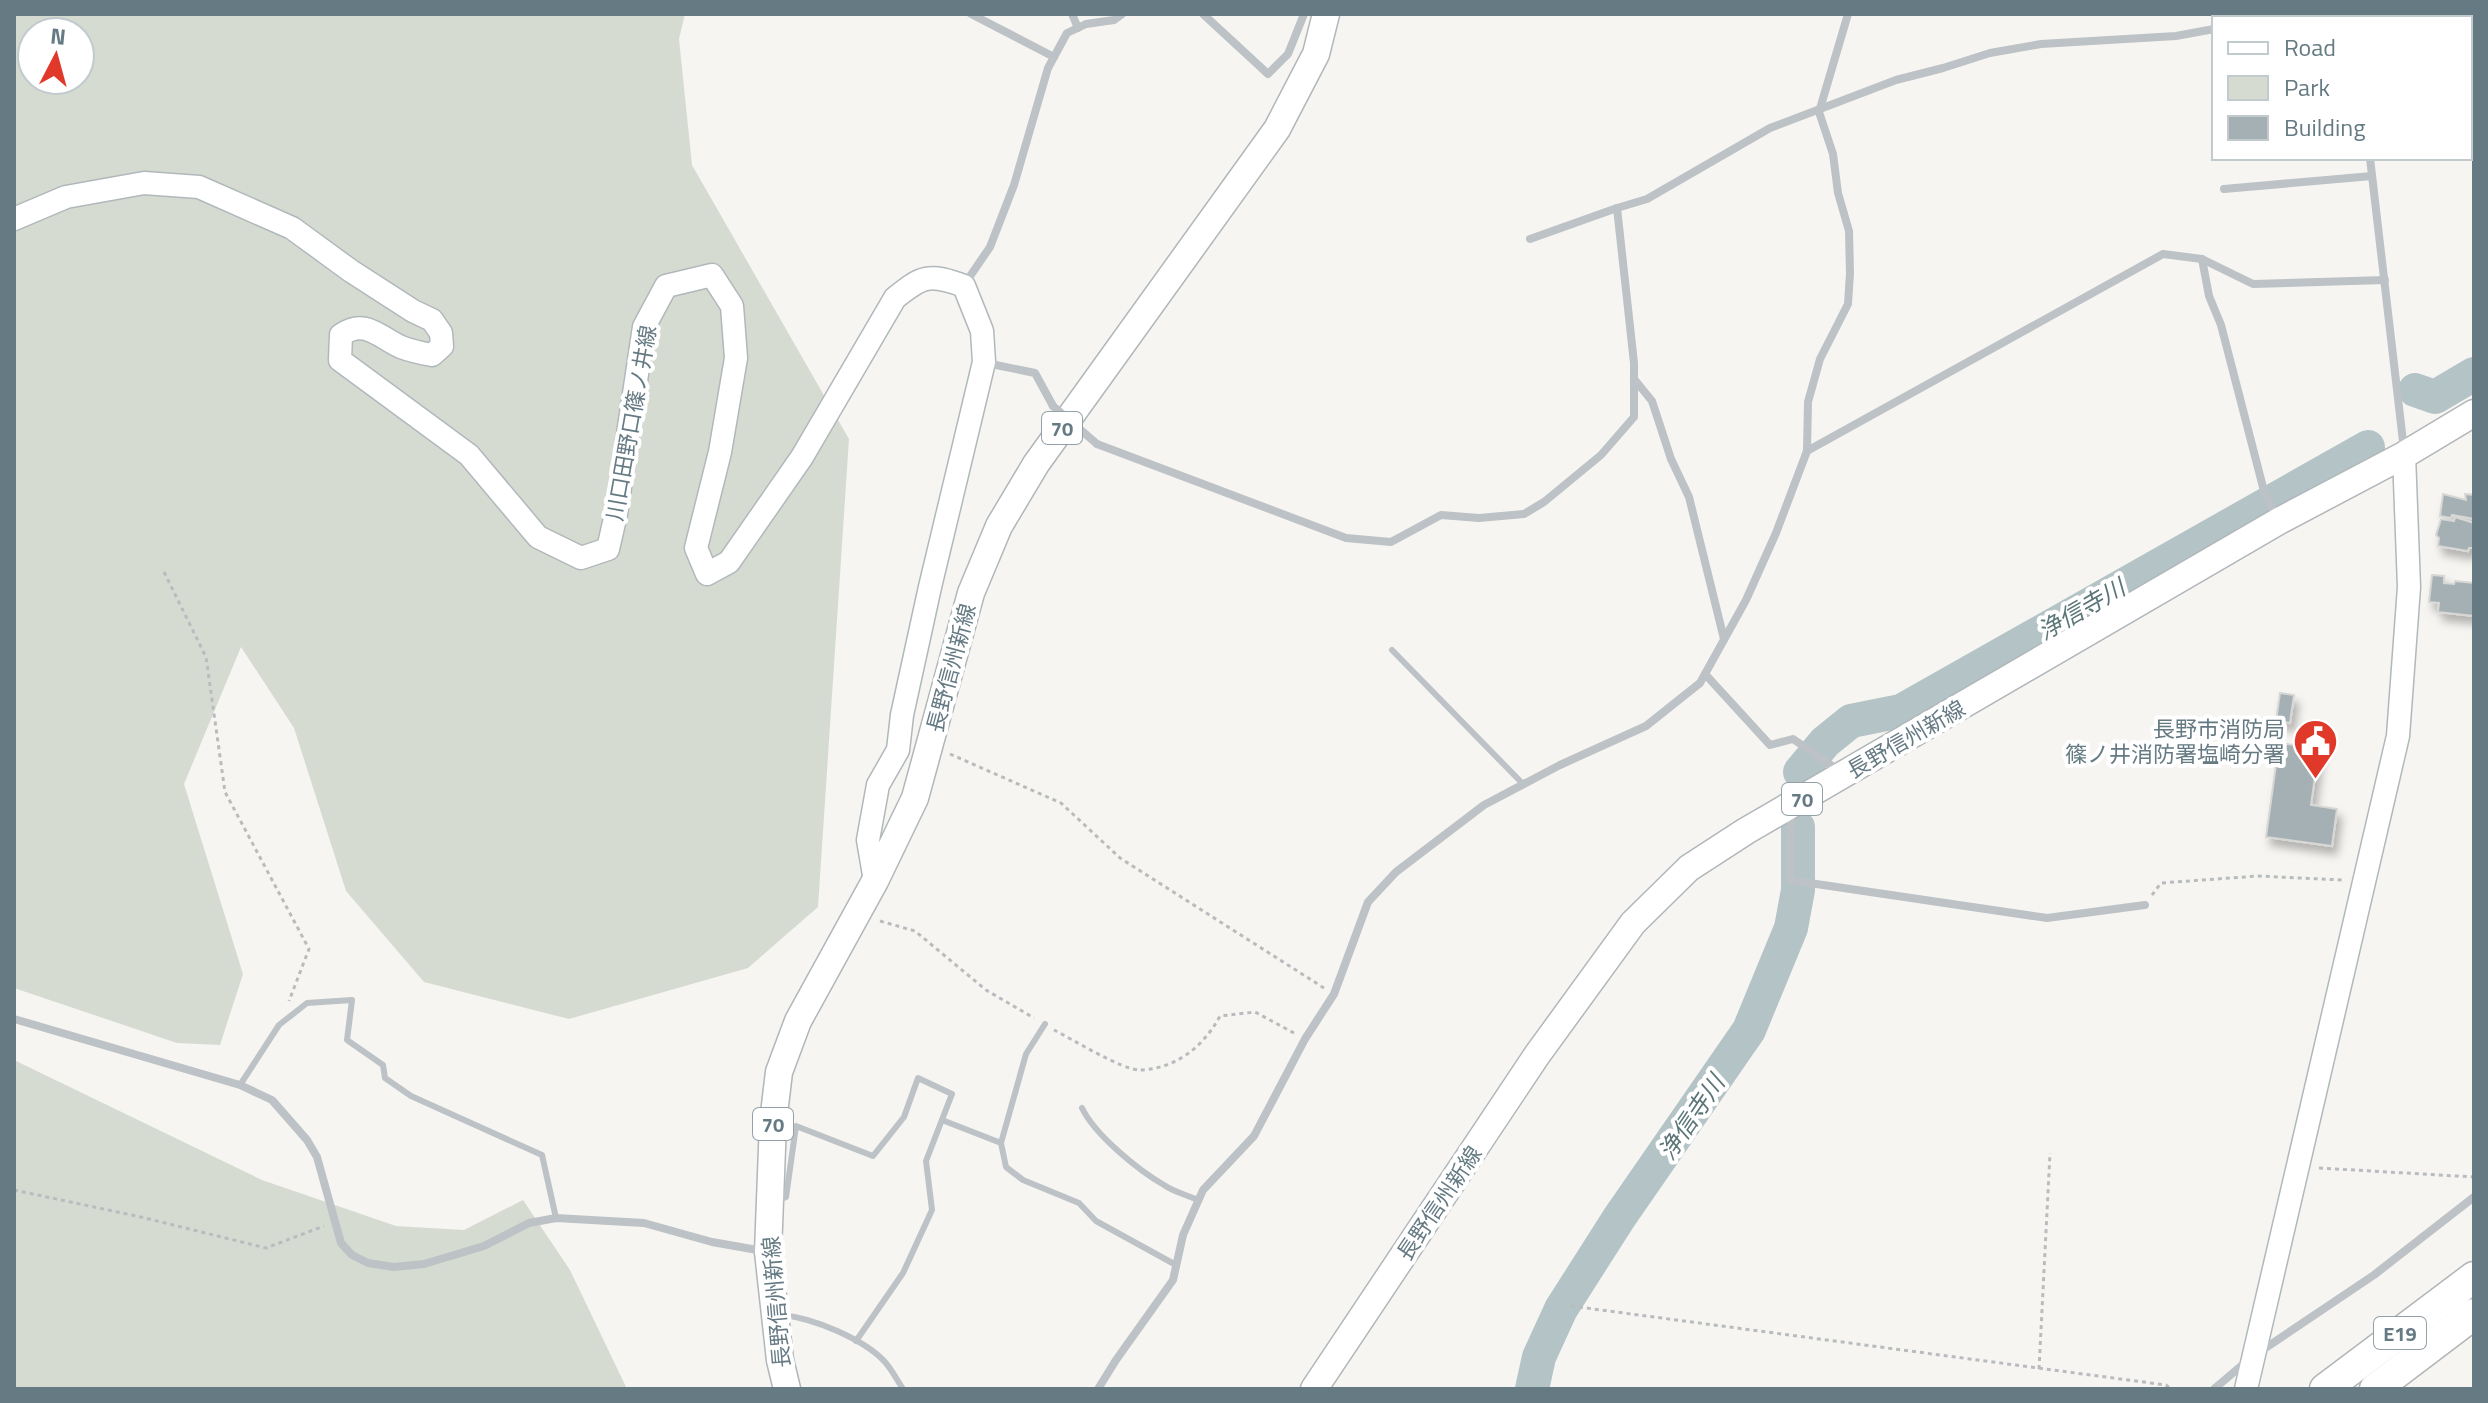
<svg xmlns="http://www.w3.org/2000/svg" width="2488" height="1403" viewBox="0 0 2488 1403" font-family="'Titillium Web','Noto Sans JP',sans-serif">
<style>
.green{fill:#d6dbd2;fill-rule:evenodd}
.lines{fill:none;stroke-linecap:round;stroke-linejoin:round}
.river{stroke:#b4c4c6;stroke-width:34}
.building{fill:#a5b0b4;stroke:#d7d7d5;stroke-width:2;filter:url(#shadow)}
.secondary-casing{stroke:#b1b8bb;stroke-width:25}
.primary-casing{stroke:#b0b6b9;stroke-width:29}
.highway-casing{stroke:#b0b5b8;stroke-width:33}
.path{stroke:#b9bcbe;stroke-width:3;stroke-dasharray:4 4;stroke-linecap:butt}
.lane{stroke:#bcc2c5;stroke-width:6}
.street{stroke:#bcc2c5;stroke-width:8}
.secondary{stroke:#fff;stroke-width:22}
.primary{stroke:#fff;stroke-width:26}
.highway{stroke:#fff;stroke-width:30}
.street-bridge{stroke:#bcc2c5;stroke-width:8}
.labels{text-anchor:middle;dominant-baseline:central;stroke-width:8;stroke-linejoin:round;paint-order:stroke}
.shield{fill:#fff;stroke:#93a2a8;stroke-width:2}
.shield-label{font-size:20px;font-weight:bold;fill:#657a83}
.street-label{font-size:22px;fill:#657a83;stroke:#fff}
.poi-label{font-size:22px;fill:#657a83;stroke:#fff;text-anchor:end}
.water-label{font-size:24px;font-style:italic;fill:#5c7678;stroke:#fff}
</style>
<defs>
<filter id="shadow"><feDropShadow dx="4.5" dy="8" stdDeviation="4" flood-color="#0004"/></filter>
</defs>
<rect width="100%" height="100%" fill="#f6f5f2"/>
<g class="green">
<path d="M 14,14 L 685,14 L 679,39 L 692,165 L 849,439 L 818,907 L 748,968 L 569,1019 L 424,982 L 346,891 L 294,728 L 241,647 L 184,784 L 243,974 L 220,1045 L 177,1043 L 14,988 ZM 32,32 L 80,32 L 80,80 L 32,80 Z"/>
<polygon points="14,1060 262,1180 396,1226 464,1230 523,1200 570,1270 627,1389 14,1389"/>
</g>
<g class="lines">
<g class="river">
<polyline points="2415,390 2435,397 2474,374"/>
<polyline points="1800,772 1825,742 1851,721 1901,711 2368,447"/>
<polyline points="1532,1389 1539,1357 1561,1309 1619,1218 1749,1030 1791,928 1798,890 1798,827"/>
</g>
</g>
<g class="building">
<polygon points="2443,494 2466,500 2465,494 2474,495 2474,519 2452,515 2451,518 2440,516"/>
<polygon points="2455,517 2474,523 2474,548 2469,548 2468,551 2438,546 2439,538 2436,535 2441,519 2454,521"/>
<polygon points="2432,575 2444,576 2444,583 2454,584 2455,581 2474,583 2474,616 2438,612 2439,603 2429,602"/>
<polygon points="2280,693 2294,695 2290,723 2276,721"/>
<polygon points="2279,743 2319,748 2311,805 2337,809 2332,846 2266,837"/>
</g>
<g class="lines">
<defs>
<g id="secondary">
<path d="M 14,219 L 66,197 L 144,183 L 199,187 L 292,228 L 351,271 L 413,311 L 432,320 L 441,333 L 442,346 L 432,355 C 421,353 411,351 401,347 C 379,337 365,318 341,335 L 340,360 L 469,455 L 538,537 L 581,558 L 608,549 L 616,514 L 644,327 L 666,286 L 712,275 L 732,306 L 736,358 L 720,452 L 696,548 L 707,574 L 729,562 L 802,457 L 895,298 C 922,276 929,273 964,286 L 982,331 L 984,362 L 930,587 L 902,715 L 898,750 L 878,785 L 868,840 L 875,881"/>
<polyline points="2246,1389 2398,736 2409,587 2404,455"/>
</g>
<g id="primary">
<polyline points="787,1389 780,1360 768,1252 773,1122 779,1072 798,1021 875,881 915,798 971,593 999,526 1036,464 1277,129 1316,54 1326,14"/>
<polyline points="1314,1389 1537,1055 1633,923 1689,868 1746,831 2279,521 2404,455 2474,413"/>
</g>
<g id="highway">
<polyline points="2325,1389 2474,1277"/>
<polyline points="2375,1389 2474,1314"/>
</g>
</defs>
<use href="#secondary" class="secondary-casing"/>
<use href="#primary" class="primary-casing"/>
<use href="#highway" class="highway-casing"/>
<g class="path">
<polyline points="164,572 206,657 225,792 309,949 289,1001"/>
<polyline points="950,754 1061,803 1120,858 1324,988"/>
<polyline points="2152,895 2161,883 2258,876 2342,880"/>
<polyline points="880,921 915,931 986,990 1034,1018"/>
<path d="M 1054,1030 C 1072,1039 1122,1070 1140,1070 C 1176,1069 1204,1046 1220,1016 L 1255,1012 L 1294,1033"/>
<polyline points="2319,1168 2474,1177"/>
<polyline points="14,1190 141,1217 266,1248 324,1226"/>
<polyline points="1571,1306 2166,1385 2171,1389"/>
<polyline points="2039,1369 2050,1153"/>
</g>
<g class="lane">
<polyline points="1392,650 1523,784"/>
<polyline points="240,1085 279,1025 307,1003 352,1000 347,1040 383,1065 385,1078 411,1096 542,1155 556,1218"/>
<path d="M 1082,1108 C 1095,1135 1138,1170 1164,1185 C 1174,1192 1187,1195 1198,1200"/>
<polyline points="942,1120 1001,1143 1026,1054 1045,1024"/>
<polyline points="1001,1143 1006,1167 1023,1180 1079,1203 1096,1221 1176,1265"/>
<polyline points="777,1201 786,1197 796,1126 873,1156 904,1117 918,1078 952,1094 926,1161 932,1210 903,1273 856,1341"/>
<path d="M 782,1315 C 813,1318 864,1339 885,1362 C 892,1370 897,1380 903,1389"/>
</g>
<g class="street">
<polyline points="971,14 1054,57"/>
<polyline points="1072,14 1078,28"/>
<polyline points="1203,14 1268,74 1288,54 1304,14"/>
<polyline points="2353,14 2353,18"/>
<polyline points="2290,18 2329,14"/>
<polyline points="2370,158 2404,450"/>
<polyline points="2224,189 2372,176"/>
<polyline points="1530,239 1617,208"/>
<polyline points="2202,259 2209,296 2221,325 2264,491 2277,518"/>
<polyline points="964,285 990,247 1014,185 1048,68 1067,33 1086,24 1114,20 1122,14"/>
<polyline points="986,363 1035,373 1053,406"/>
<polyline points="1634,379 1652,401 1671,459 1689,497 1724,639"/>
<polyline points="1097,444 1346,538 1391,542 1441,515 1479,518 1524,514 1544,502 1601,455 1634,417 1634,363 1617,208 1647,199 1770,128 1896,80 1943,68 1990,53 2041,44 2176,36 2214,29"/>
<polyline points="1807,451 2163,254 2202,259 2253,284 2385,280"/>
<polyline points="1705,674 1770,745 1793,739 1831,765 1837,773"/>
<polyline points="1791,810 1790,879 1796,881 2047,918 2145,905"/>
<polyline points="14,1019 240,1085 272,1100 307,1140 317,1157 341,1243 352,1255 368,1263 394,1267 424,1264 484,1246 529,1223 556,1218 644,1223 712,1242 763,1251"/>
<polyline points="2258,1353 2374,1275 2474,1197"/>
<polyline points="1098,1389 1116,1360 1173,1280 1183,1235 1203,1190 1254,1136 1305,1039 1334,994 1368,902 1396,872 1484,805 1560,765 1646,726 1700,683 1746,600 1776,533 1807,451 1808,402 1820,359 1848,304 1850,273 1849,231 1838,193 1833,154 1819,112 1848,14"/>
<polyline points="2214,1389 2247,1361"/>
</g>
<use href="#secondary" class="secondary"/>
<use href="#primary" class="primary"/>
<use href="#highway" class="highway"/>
<polyline class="street-bridge" points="1053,406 1097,444"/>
</g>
<defs>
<symbol id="civic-pin" viewBox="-11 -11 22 30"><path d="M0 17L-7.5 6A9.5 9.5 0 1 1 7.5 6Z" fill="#e03829" stroke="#fff"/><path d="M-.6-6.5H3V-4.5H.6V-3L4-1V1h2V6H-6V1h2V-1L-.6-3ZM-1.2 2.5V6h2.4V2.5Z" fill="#fff"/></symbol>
</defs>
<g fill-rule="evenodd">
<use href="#civic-pin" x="2290" y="716" width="51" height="69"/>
</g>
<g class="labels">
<g class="shield">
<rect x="1042" y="412" width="40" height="32" rx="6"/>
<rect x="1782" y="783" width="40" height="32" rx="6"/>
<rect x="753" y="1108" width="40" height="32" rx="6"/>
<rect x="2374" y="1317" width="52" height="32" rx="6"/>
</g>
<g class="shield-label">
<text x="1062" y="428">70</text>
<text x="1802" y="799">70</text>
<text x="773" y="1124">70</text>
<text x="2400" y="1333">E19</text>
</g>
<g class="street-label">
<text transform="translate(631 423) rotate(-80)">川口田野口篠ノ井線</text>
<text transform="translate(951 668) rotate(-75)">長野信州新線</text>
<text transform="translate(1906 739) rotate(-30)">長野信州新線</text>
<text transform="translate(1439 1203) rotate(-56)">長野信州新線</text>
<text transform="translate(776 1302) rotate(-95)">長野信州新線</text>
</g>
<g class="poi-label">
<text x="2285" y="729">長野市消防局<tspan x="2285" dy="25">篠ノ井消防署塩崎分署</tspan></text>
</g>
<g class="water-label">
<text transform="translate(2081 609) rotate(-30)">浄信寺川</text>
<text transform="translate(1691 1117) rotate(-56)">浄信寺川</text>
</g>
</g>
<rect width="2488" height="1403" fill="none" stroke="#657a83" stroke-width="32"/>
<rect x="2212" y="16" width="260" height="144" fill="#ffffff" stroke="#c1cacd" stroke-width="2"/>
<rect x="2228" y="42" width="40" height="12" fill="#ffffff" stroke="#c1cacd" stroke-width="2"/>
<text x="2284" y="56" font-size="24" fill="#657a83">Road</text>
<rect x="2228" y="76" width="40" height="24" fill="#d6dbd2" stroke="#c1cacd" stroke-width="2"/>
<text x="2284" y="96" font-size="24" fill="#657a83">Park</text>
<rect x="2228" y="116" width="40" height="24" fill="#a5b0b4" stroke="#c1cacd" stroke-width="2"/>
<text x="2284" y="136" font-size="24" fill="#657a83">Building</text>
<g transform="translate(56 56) rotate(6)"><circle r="38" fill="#ffffff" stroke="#c1cacd" stroke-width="2"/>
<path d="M0-6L14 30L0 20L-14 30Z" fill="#e03829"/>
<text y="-12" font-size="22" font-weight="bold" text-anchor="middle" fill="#657a83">N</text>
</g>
</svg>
